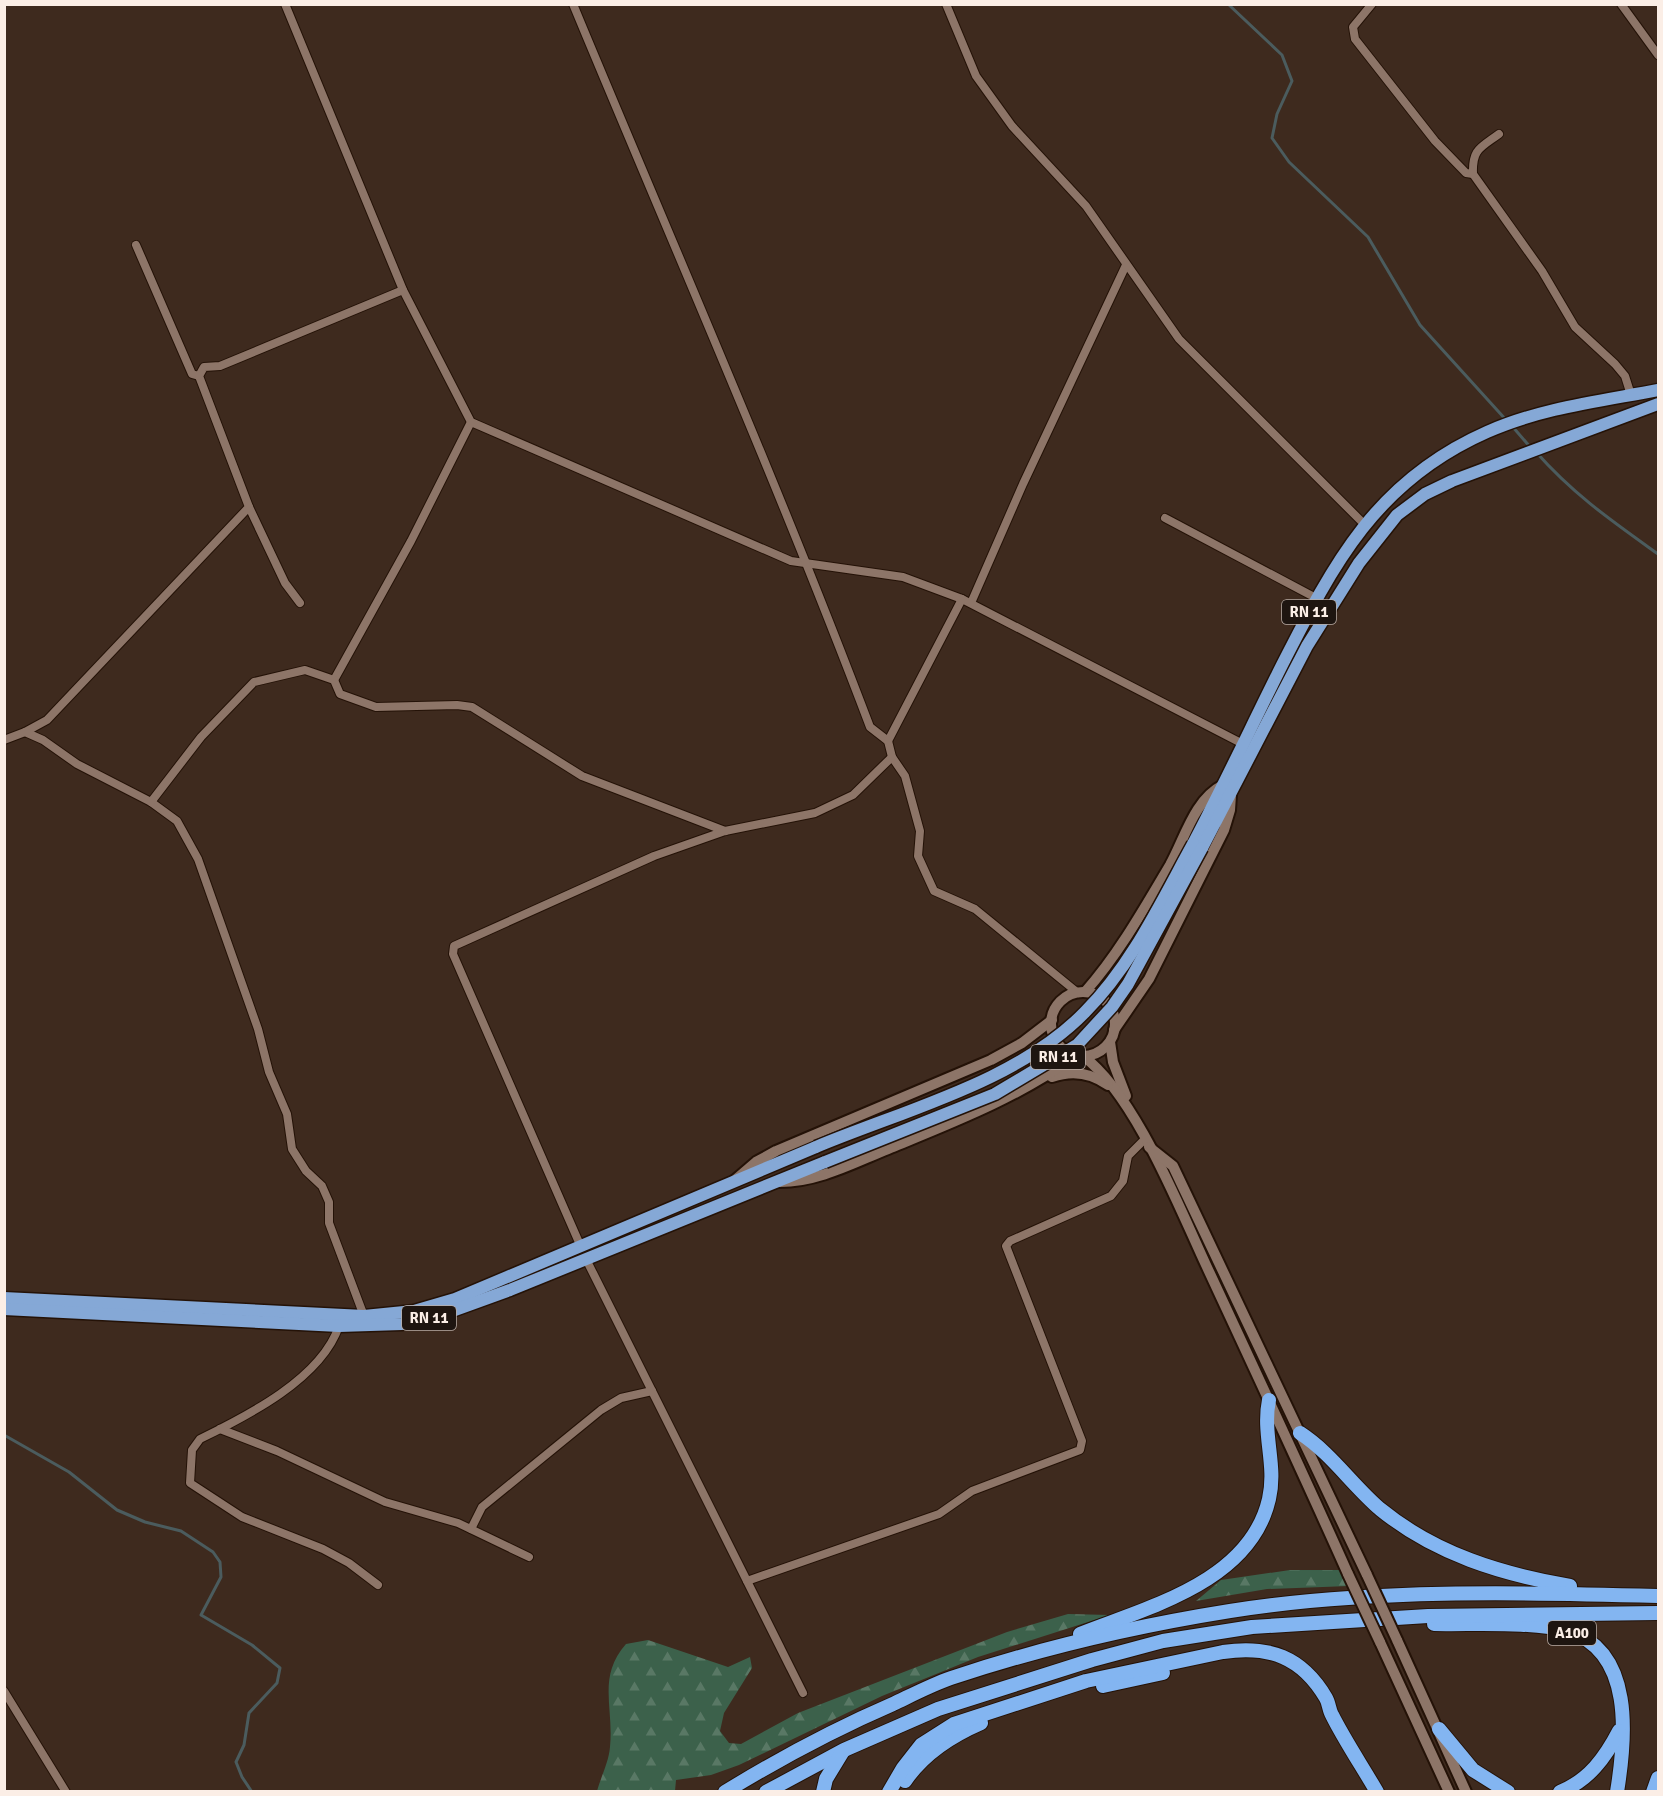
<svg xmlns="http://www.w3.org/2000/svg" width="1663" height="1796" viewBox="0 0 1663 1796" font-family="Signika,sans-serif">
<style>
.forest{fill:url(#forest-firs)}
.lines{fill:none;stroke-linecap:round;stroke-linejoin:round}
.stream{stroke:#4b5c5e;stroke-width:3}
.minor-casing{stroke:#241207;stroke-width:10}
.secondary-casing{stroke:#241207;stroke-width:14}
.trunk-casing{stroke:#241207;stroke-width:15}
.motorway-casing{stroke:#241207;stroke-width:16}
.minor{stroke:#8d7568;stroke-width:8}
.secondary{stroke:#8d7568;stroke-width:10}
.trunk{stroke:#85a8d6;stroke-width:12}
.motorway{stroke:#83b5f1;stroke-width:14}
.secondary-bridge-casing{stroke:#241207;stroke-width:14;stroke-linecap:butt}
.trunk-bridge-casing{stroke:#241207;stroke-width:15;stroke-linecap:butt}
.secondary-bridge{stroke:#8d7568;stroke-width:10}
.trunk-bridge{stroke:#85a8d6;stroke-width:12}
.labels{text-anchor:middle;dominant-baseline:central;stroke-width:4.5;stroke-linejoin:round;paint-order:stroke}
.shield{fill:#1e1510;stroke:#b9ada6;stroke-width:1.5}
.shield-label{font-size:15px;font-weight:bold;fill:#fbeee6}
</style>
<defs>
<pattern id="forest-firs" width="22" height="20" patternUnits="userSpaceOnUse" patternTransform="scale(1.5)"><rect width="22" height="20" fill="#3c614b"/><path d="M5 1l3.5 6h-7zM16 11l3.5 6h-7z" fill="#597865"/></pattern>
</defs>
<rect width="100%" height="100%" fill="#3e2a1e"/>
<g class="forest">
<polygon points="1290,1570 1339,1570 1349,1586 1267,1589 1196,1601 1221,1580"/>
<path d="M 1068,1614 L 1110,1615 L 978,1657 L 882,1696 L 739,1765 L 711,1775 L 676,1780 L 675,1791 L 597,1791 C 601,1777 609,1761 610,1747 C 614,1707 597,1677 626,1644 L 648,1640 L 728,1667 L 750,1657 L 752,1668 L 724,1713 L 720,1731 L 729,1743 L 741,1744 L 798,1713 L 1007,1632 Z"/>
</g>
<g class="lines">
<g class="stream">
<polyline points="1228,4 1282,55 1292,81 1277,114 1272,138 1289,162 1368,237 1420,325 1507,421"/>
<polyline points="1512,426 1531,448"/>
<path d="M 1536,452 C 1574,495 1612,521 1658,554"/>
<polyline points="4,1435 69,1472 117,1510 145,1522 181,1531 213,1552 220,1562 221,1577 201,1615 252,1645 280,1668 277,1683 249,1713 244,1745 236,1762 242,1777 252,1792"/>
</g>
<defs>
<g id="minor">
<polyline points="285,4 403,290 471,422 791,561 903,577 962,599 1243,744"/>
<path d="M 573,4 C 673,245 778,484 870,727 L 888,741 L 892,757 L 905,776 L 920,831 L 918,856 L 934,891 L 975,909 L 1078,993"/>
<polyline points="946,4 976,76 1012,126 1086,206 1179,339 1364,524"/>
<polyline points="1372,4 1353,27 1355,39 1435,141 1466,173 1473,174"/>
<polyline points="1621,4 1658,55"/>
<path d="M 1499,134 C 1480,148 1472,149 1473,174 L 1542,271 L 1575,327 L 1615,364 L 1625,376 L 1631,395"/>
<polyline points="136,245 192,374 199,376"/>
<polyline points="249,507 285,583 300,603"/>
<polyline points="1165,518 1316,598"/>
<polyline points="971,603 1023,484 1126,265"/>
<polyline points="334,680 411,541 471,422"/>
<polyline points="25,732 47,720 249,507 199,376 204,367 220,366 403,290"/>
<polyline points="4,740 25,732 43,740 77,764 151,802 177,821 198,859 258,1029 269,1072 287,1114 292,1149 306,1171 322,1186 329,1202 329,1223 364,1316"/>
<polyline points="888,741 962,599"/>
<polyline points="151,802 201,737 254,682 305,670 334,680 340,694 376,707 457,705 472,707 582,776 725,831"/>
<polyline points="581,1247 453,954 454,946 654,856 725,831 815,813 853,795 892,757"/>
<polyline points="586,1259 803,1693"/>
<path d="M 339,1326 C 321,1379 247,1416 200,1439 L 192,1450 L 190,1483 L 242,1517 L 323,1549 L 349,1563 L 378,1585"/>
<polyline points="220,1429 277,1451 385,1502 458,1523 529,1557"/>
<polyline points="471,1529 482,1507 601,1410 621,1398 652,1391"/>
<polyline points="747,1581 939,1514 972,1491 1080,1450 1082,1441 1006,1246 1010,1241 1111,1196 1123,1181 1128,1156 1145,1139"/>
<polyline points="4,1691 66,1792"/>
</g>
<g id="secondary">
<path d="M 1085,992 C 1118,955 1144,909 1170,865 C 1185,838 1194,800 1223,785"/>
<circle cx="1083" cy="1024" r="32"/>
<polyline points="1114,1030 1149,979 1224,830 1230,810 1231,795"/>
<polyline points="1110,1042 1113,1062 1126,1096"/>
<path d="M 1083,1056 C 1135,1095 1178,1205 1206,1265 C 1254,1368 1302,1471 1348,1574"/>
<path d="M 1052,1077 C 1072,1070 1090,1072 1108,1085"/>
<polyline points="1149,1147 1173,1166 1367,1575"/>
<polyline points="735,1180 756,1162 776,1151 991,1060 1022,1043 1052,1020"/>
<path d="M 780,1182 C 818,1182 853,1163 888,1149 C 954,1122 1019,1097 1077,1055"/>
<polyline points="1397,1640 1466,1792"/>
<polyline points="1380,1642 1449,1792"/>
</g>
<g id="trunk">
<path d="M 1193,844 C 1224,785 1252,725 1282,665 C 1334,563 1376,481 1487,432 C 1541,408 1601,401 1658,390"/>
<polyline points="1202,848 1307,646 1359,563 1397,515 1425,494 1452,481 1658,404"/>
<polyline points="4,1298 364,1316 414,1311 455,1299 816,1147"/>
<polyline points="4,1309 339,1326 402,1324 441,1315 510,1290 825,1162"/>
</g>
<g id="motorway">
<path d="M 1300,1433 C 1331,1453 1352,1485 1380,1509 C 1435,1554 1501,1574 1570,1586"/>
<path d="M 1434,1624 C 1471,1625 1534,1621 1568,1631 C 1634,1651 1626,1737 1617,1792"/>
<path d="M 1080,1634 C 1148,1607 1250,1582 1269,1499 C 1277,1465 1262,1434 1269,1400"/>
<polyline points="1103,1686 1163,1673"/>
<polyline points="1439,1729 1473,1770 1508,1792"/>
<path d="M 905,1781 C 924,1753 951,1736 981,1723"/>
<path d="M 725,1792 C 779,1759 835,1729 893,1704 C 912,1695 931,1685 951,1678 C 1041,1648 1136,1626 1230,1611 C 1368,1589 1519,1592 1658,1596"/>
<polyline points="766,1792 844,1750 938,1709 1092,1660 1163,1641 1252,1627 1428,1616 1658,1613"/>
<polyline points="823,1792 826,1779 843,1751"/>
<path d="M 889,1792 L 903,1768 L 921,1745 L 954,1724 L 1086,1681 L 1223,1652 C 1269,1645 1302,1657 1326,1698 C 1329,1703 1329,1710 1332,1715 C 1345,1741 1362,1766 1377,1792"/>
<path d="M 1560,1792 C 1589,1780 1605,1758 1619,1731"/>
<polyline points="1653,1792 1658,1778"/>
</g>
</defs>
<use href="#minor" class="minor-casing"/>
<use href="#secondary" class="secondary-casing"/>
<use href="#trunk" class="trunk-casing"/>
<use href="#motorway" class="motorway-casing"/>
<use href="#minor" class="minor"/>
<use href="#secondary" class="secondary"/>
<use href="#trunk" class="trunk"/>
<use href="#motorway" class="motorway"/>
<defs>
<g id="secondary-bridge">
<polyline points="1348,1574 1380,1642"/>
<polyline points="1367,1575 1397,1640"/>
</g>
<g id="trunk-bridge">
<path d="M 816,1147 C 904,1110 1017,1082 1085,1012 C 1132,965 1161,902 1193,844"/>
<polyline points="825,1162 995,1094 1077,1045 1112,1007 1128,984 1202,848"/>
</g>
</defs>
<use href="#secondary-bridge" class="secondary-bridge-casing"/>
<use href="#trunk-bridge" class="trunk-bridge-casing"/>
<use href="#secondary-bridge" class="secondary-bridge"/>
<use href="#trunk-bridge" class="trunk-bridge"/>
</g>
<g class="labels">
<g class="shield">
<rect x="1282" y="600" width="54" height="24" rx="4.5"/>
<rect x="1031" y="1045" width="54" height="24" rx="4.5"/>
<rect x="402" y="1306" width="54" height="24" rx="4.5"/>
<rect x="1548" y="1621" width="48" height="24" rx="4.5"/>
</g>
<g class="shield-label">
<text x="1309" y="612">RN 11</text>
<text x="1058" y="1057">RN 11</text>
<text x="429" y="1318">RN 11</text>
<text x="1572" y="1633">A100</text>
</g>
</g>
<rect width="1663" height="1796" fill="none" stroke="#fbeee6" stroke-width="12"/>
</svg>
